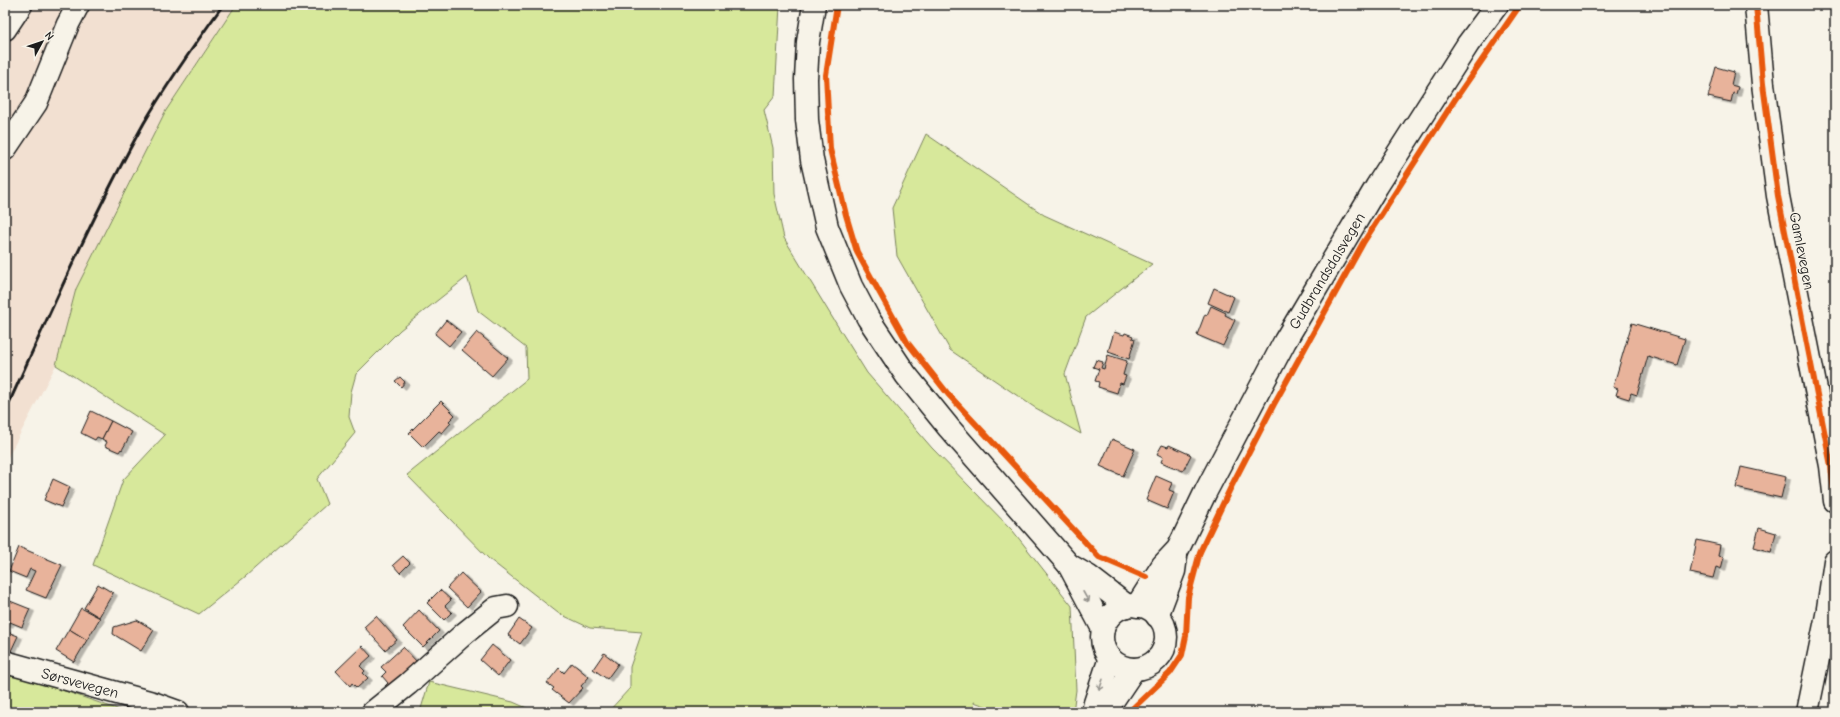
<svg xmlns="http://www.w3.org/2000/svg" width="1840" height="717" viewBox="0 0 1840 717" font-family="'Comic Neue',sans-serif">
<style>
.built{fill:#f2e0d1}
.green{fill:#d7e89b;stroke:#7a825c}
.building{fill:#e8b39b;stroke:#1c1c1c;filter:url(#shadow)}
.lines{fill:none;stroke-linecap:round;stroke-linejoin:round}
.minor-casing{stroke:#1c1c1c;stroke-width:25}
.major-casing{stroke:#1c1c1c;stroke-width:25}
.minor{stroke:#f7f3e8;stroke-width:22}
.major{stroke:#f7f3e8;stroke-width:22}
.rail{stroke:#1c1c1c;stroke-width:3}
.cycleway-casing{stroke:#f7f3e8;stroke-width:8}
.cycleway{stroke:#e8590c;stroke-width:6}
.oneway{stroke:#94928c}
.labels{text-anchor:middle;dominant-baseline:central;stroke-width:3;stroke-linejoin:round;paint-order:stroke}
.street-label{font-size:15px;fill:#1c1c1c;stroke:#f7f3e8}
</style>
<defs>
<filter id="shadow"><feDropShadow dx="4.5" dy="2.5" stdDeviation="0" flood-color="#0004"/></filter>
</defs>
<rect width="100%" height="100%" fill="#f7f3e8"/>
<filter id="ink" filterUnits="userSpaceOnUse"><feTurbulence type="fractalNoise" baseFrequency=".025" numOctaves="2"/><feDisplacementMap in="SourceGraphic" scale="8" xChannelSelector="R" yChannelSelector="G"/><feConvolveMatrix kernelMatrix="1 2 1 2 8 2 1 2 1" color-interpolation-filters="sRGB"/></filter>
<g filter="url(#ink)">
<polygon class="built" points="5,5 236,5 165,112 76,289 56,365 5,463"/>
<g class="green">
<polygon points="236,5 780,5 775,96 764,110 773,148 774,194 784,238 832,317 867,373 932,448 1013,531 1072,606 1076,690 1073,712 1002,712 974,702 976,712 608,712 630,688 630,667 642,632 590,628 558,613 489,559 407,475 527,379 526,348 478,311 467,277 400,330 356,374 351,392 349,417 355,433 317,479 327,504 246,576 199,614 93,565 123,480 165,435 56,365 76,289 165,112"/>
<polygon points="926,134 1044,215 1152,264 1086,317 1065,374 1081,434 1034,407 950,350 897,256 892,208"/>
<polygon points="14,675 30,679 126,712 5,712 5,678"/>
<polygon points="429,682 513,702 536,712 420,712"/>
</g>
<g class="building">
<polygon points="1716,67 1734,72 1731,85 1738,87 1736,94 1733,93 1731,102 1708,97"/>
<polygon points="1214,288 1234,297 1228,312 1208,303"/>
<polygon points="1211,306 1226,313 1225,315 1235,320 1223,346 1197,335 1205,314 1207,315"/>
<polygon points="446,320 461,332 449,346 435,334"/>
<polygon points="1632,323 1685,339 1677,365 1648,356 1637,395 1631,393 1629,399 1616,395 1618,389 1613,387"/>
<polygon points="477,332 508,358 492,376 462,350"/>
<polygon points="1114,332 1124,335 1125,333 1133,336 1132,338 1135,339 1129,359 1108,352"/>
<polygon points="1108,355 1127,361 1123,375 1126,376 1123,384 1120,383 1117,393 1098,387 1099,382 1095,381 1099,369 1093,367 1096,360 1103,362 1101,368 1104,369"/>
<polygon points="400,377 405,382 401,387 395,381"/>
<polygon points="441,401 455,415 449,421 451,423 442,433 439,431 423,447 409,433"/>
<polygon points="91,411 111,421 102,439 97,437 95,440 81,433"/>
<polygon points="111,421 132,432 122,450 121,449 119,452 105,446 107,442 102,439"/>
<polygon points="1112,439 1135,449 1123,476 1100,466"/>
<polygon points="1162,445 1168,447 1169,445 1191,455 1183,471 1161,462 1163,457 1157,454"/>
<polygon points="1741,467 1786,477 1781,498 1736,488"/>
<polygon points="1156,476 1172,483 1169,490 1174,492 1167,509 1146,500"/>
<polygon points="53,479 70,487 61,507 44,500"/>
<polygon points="1759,528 1776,533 1771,552 1754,547"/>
<polygon points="1697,540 1720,545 1718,556 1724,557 1721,569 1716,567 1713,578 1690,573"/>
<polygon points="19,547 62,565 46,598 26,590 35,571 30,569 26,578 9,571"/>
<polygon points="403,556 410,563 400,573 393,565"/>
<polygon points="461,573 481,592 467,607 447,588"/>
<polygon points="98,584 113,593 99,617 84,608"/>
<polygon points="440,590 451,600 445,606 452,612 444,620 427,603"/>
<polygon points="5,599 30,609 22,627 10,622 8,625 5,623"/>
<polygon points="81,608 100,618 87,640 69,629"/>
<polygon points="419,610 439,631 423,647 403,627"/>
<polygon points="376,616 397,640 385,650 364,627"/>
<polygon points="519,619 532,628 520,644 508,635"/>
<polygon points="137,620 154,630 141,651 113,634 114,627"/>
<polygon points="69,629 87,640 74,662 56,651"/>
<polygon points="5,631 18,636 11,651 5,648"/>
<polygon points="492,645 510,660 498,676 480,660"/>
<polygon points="362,646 371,656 360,666 365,671 363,673 368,678 357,688 352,683 350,686 336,671"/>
<polygon points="403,647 418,663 387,689 385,686 388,683 382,676 386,672 381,667"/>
<polygon points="604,653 618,664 607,679 593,669"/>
<polygon points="572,663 589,677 581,686 583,688 569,703 552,690 554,688 547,683 559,668 564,673"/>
</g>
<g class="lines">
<defs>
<g id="minor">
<polyline points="1756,5 1763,84 1778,196 1831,466 1835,501"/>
<polyline points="5,29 21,5"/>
<polyline points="5,149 36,103 68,24 78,5"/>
<polyline points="5,662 153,703 178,712"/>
<polyline points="373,712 408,684 465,633 496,608 507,606"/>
<polyline points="1807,712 1827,615 1835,561"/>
</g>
<g id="major">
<polyline points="814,5 808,42 806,79 807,120 812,160 827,227 851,286 868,318 906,375 949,428 1069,565 1103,629"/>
<polyline points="1069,565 1088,576 1127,606"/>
<circle cx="1134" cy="637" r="32"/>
<polyline points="1137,606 1163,565 1178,549 1206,491 1285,341 1377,186 1468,44 1497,5"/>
<polyline points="1157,616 1174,571 1176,556"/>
<polyline points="1093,712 1095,703 1110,658"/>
<polyline points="1105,712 1134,669"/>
</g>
</defs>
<use href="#minor" class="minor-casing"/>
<use href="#major" class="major-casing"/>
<use href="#minor" class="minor"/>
<use href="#major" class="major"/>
<path class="rail" d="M 5,412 C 49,315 92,216 144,123 C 168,82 195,44 223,5"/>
<defs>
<g id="cycleway">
<polyline points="837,5 826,75 830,149 846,215 857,252 907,342 948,394 1099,557 1146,577"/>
<polyline points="1756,5 1763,84 1778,196 1831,466 1835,501"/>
<polyline points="1129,712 1170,673 1182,655 1186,636 1188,597 1200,552 1231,487 1274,404 1363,243 1456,98 1520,5"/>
</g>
</defs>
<use href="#cycleway" class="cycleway-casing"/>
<use href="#cycleway" class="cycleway"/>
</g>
<defs><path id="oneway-shaft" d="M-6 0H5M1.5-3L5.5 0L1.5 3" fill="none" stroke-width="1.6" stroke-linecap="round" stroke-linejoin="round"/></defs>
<g class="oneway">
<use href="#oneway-shaft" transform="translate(1086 597) rotate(61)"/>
<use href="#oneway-shaft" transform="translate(1101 685) rotate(109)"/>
</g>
</g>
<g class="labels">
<g class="street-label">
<text transform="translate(1802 251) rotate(79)">Gamlevegen</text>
<text transform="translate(1327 271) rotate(-59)">Gudbrandsdalsvegen</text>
<text transform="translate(80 683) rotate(15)">Sørsvevegen</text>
</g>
</g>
<rect width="1840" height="717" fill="none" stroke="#f7f3e8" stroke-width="20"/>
<rect x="10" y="10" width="1820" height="697" fill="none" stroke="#1c1c1c" stroke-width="1.5" filter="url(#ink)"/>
<g transform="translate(42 42) rotate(50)" stroke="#f7f3e8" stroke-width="3" paint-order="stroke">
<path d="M0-3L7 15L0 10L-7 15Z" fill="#1c1c1c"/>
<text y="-6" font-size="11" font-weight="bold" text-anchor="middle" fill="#1c1c1c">N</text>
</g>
</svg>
